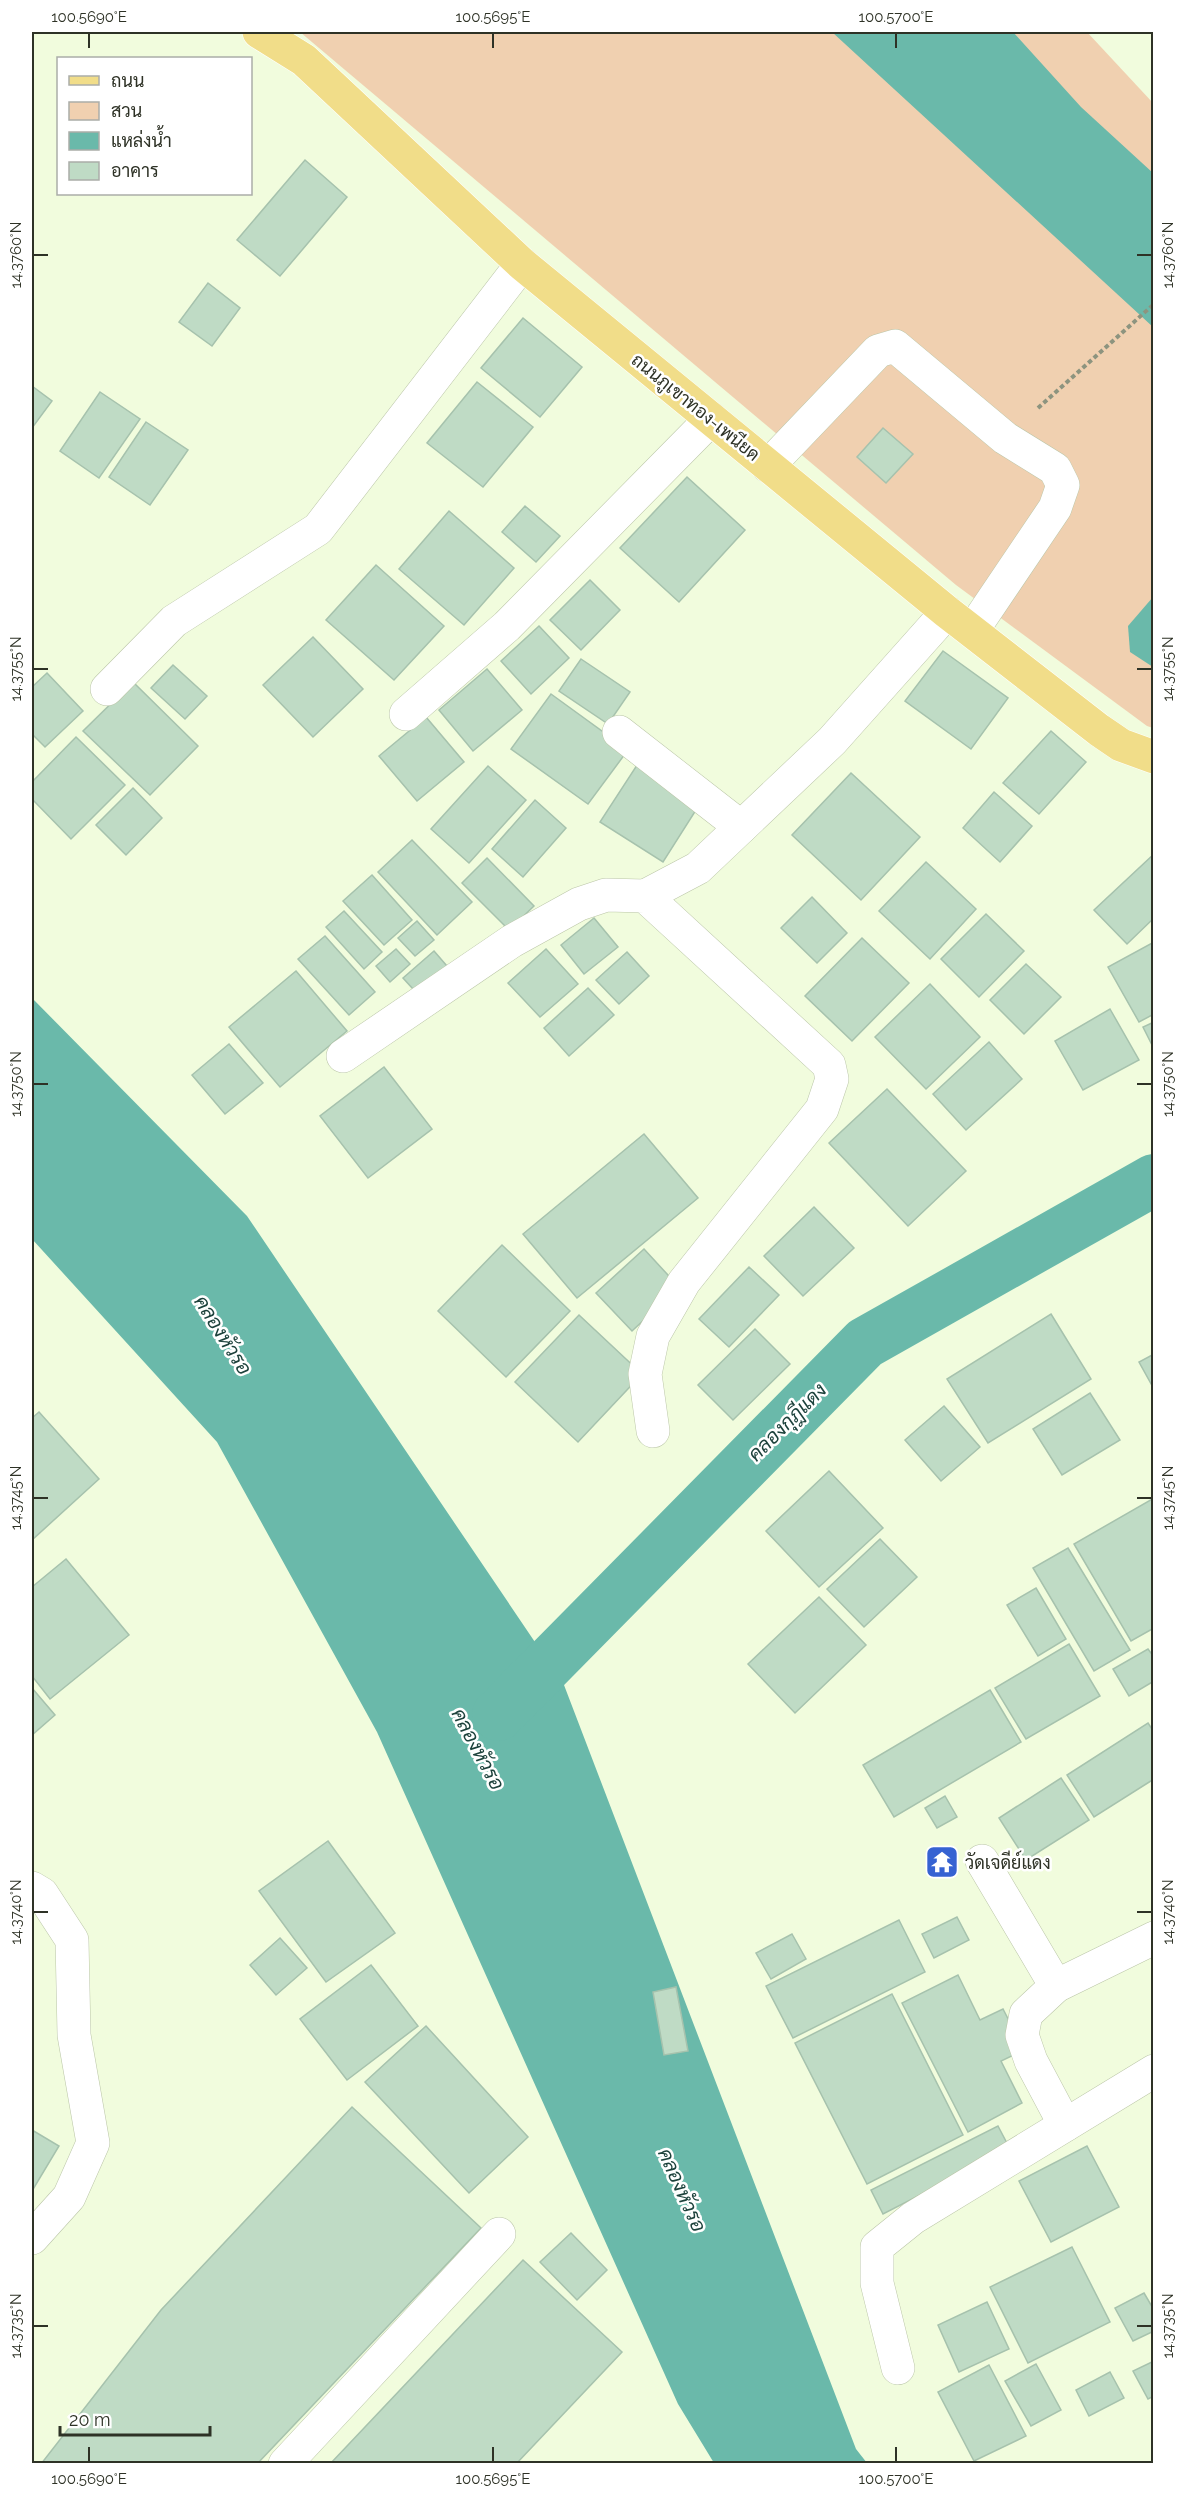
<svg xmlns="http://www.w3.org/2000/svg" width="1185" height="2495" viewBox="0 0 1185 2495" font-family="Raleway,Sarabun,sans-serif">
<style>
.green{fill:#f0d0b0}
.water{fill:#6ab9aa}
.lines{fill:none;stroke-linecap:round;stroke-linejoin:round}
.canal{stroke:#6ab9aa;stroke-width:52}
.building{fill:#bfdbc5;stroke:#a6c2ad;stroke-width:1.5}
.minor-casing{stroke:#bbc6a8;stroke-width:34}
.major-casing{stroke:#fff;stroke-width:34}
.path{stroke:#8d947f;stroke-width:4;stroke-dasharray:4.5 3;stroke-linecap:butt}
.minor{stroke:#fff;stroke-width:33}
.major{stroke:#f1dd89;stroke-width:33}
.ticks{fill:none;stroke:#2e3226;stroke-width:2}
.labels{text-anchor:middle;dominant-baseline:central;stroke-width:5;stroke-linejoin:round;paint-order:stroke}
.street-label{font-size:18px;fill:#2e3226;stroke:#fff}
.poi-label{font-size:18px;fill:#2e3226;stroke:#fff;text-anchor:start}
.water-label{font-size:20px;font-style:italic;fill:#1d423c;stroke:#fff}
.neatline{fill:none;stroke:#2e3226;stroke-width:2}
.ticks-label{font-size:15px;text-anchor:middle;fill:#2e3226}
</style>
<rect width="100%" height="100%" fill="#f1fcdd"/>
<polygon class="green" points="300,32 1087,32 1153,103 1153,728 1147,726 956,585"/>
<g class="water">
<polygon points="832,32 1013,32 1081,107 1153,173 1153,327"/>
<polygon points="1153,597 1153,667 1130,652 1128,626"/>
<polygon points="32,998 247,1216 564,1685 856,2449 867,2463 714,2463 678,2404 377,1732 217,1442 32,1239"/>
</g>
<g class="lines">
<polyline class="canal" points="498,1715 865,1343 1154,1180"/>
</g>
<g class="building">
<polygon points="305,160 347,197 280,276 237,240"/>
<polygon points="208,283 240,308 212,346 179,322"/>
<polygon points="523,318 582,367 540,417 481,368"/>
<polygon points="477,382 533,427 483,487 427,443"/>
<polygon points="32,386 52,401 32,428"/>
<polygon points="100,392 140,419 99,478 60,451"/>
<polygon points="146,422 188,450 150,505 109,477"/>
<polygon points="883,428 913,454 886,483 857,457"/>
<polygon points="687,477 745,530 679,602 620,548"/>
<polygon points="525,506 560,536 536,562 502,532"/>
<polygon points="449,511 514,568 464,625 399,569"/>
<polygon points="376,565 444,626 394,680 326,620"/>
<polygon points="590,580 620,610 581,650 550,620"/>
<polygon points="539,626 569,658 531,694 501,661"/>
<polygon points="313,637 363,689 313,737 263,685"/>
<polygon points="943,651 1008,698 971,749 905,701"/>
<polygon points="581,659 630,692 608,724 559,691"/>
<polygon points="173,665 207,696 185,719 151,688"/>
<polygon points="487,669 522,710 473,751 439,710"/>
<polygon points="47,673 83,711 45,747 32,734 32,687"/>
<polygon points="133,682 198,746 150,795 83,731"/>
<polygon points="551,694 628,750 588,804 511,749"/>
<polygon points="426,717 464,762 417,801 379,756"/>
<polygon points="1051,731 1086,762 1039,814 1003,783"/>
<polygon points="76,737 125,785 71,839 32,799 32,782"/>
<polygon points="641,759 703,799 663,862 600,822"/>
<polygon points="488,766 526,800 469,863 431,829"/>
<polygon points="851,773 920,837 861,900 792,835"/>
<polygon points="133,788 162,818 126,855 96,825"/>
<polygon points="994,792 1032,826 1000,862 963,828"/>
<polygon points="535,800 566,828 523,877 492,849"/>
<polygon points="412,840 472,902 437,935 378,872"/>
<polygon points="1154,854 1154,918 1127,944 1094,910"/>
<polygon points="487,858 534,906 509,930 462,883"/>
<polygon points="926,862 976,909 930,959 879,911"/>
<polygon points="372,875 412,920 384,945 343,901"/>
<polygon points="812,897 847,933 817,963 781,928"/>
<polygon points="344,911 382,952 364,969 326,927"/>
<polygon points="986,914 1024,951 979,997 941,959"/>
<polygon points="594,918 618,947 584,974 561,945"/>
<polygon points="417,921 434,940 415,956 398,938"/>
<polygon points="325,936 375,992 349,1015 298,959"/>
<polygon points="862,938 909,983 852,1041 805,996"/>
<polygon points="1154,942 1154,1014 1139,1022 1108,967"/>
<polygon points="396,949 410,964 390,982 376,966"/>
<polygon points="546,949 578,984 540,1017 508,983"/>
<polygon points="434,951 453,973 423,1000 403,978"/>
<polygon points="627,952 649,976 619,1004 596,980"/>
<polygon points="1026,964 1061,997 1024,1034 990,1000"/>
<polygon points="296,971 347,1031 280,1087 229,1027"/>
<polygon points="930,984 980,1037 926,1089 875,1037"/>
<polygon points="588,988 614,1015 569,1056 544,1028"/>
<polygon points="1110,1009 1139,1060 1083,1090 1055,1041"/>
<polygon points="1154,1022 1154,1049 1143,1027"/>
<polygon points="989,1042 1022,1079 966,1130 933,1094"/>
<polygon points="229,1044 263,1083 225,1114 192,1075"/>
<polygon points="384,1067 432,1129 368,1178 320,1116"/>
<polygon points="887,1089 966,1171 908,1226 829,1143"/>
<polygon points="644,1134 698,1198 577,1298 523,1234"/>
<polygon points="814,1207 854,1248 803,1296 764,1256"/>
<polygon points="502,1245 570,1311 506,1377 438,1311"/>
<polygon points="644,1249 679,1287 632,1331 596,1293"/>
<polygon points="749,1267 779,1295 729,1347 699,1319"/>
<polygon points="1051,1314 1091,1379 988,1443 947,1379"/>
<polygon points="579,1315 642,1374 578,1442 515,1382"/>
<polygon points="755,1329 790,1364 733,1420 698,1385"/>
<polygon points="1154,1354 1154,1389 1139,1362"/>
<polygon points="1090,1393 1120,1440 1062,1475 1033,1429"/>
<polygon points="944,1406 980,1447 941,1481 905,1440"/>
<polygon points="39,1412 99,1479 32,1540 32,1418"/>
<polygon points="829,1471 883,1528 819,1587 766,1531"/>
<polygon points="1154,1498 1154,1628 1131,1641 1074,1544"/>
<polygon points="880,1539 917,1577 864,1627 827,1589"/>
<polygon points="1068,1548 1130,1650 1094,1671 1033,1568"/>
<polygon points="66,1559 129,1635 50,1699 32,1676 32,1587"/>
<polygon points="1036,1588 1066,1639 1038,1656 1007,1605"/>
<polygon points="819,1597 866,1645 795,1713 748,1664"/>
<polygon points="1069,1644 1100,1696 1026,1739 995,1688"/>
<polygon points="1148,1649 1154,1657 1154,1681 1129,1696 1113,1669"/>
<polygon points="32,1688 55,1715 32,1735"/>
<polygon points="990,1690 1021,1742 894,1817 863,1765"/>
<polygon points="1148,1723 1154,1732 1154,1779 1094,1817 1067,1775"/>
<polygon points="1061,1778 1089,1820 1026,1860 999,1818"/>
<polygon points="945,1796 957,1817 937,1828 925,1808"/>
<polygon points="328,1841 395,1933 326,1982 259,1891"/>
<polygon points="957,1917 969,1940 934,1958 922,1934"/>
<polygon points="899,1920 925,1972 793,2038 766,1986"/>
<polygon points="792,1934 806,1959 771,1979 756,1953"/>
<polygon points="280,1938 307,1968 276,1995 250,1965"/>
<polygon points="371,1965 418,2026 347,2080 300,2019"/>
<polygon points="958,1975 980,2020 1003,2009 1024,2050 1001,2061 1022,2103 968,2132 902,2003"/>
<polygon points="676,1987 688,2051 664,2055 653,1992"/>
<polygon points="892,1994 963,2135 867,2184 795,2043"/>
<polygon points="426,2026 528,2137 469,2193 365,2082"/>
<polygon points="352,2107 481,2228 257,2464 41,2464 161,2310"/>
<polygon points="998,2126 1010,2149 883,2214 871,2190"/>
<polygon points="32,2130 59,2146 32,2191"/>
<polygon points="1087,2146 1119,2207 1051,2242 1019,2181"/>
<polygon points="571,2233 607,2270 577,2300 540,2262"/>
<polygon points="1072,2247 1110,2322 1028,2363 990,2287"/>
<polygon points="523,2260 622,2352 516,2464 330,2464"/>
<polygon points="1144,2293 1154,2310 1154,2331 1133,2341 1115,2308"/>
<polygon points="987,2302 1009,2349 959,2372 938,2325"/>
<polygon points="1154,2361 1154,2396 1148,2399 1133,2371"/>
<polygon points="1036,2364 1061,2410 1031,2426 1005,2381"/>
<polygon points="989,2365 1026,2436 974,2461 938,2392"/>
<polygon points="1110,2372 1124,2398 1089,2416 1076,2390"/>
</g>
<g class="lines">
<defs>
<g id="minor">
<polyline points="768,466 878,351 895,346 1005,438 1055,469 1063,485 1055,508 972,631"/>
<polyline points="107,689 174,621 318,529 522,264"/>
<polyline points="406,714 507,626 711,419"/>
<polyline points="619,732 741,827"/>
<polyline points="645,896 698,868 832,741 947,612"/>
<polyline points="343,1056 512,941 579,904 606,895 645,896 829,1065 832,1079 822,1109 684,1282 653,1336 645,1374 653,1431"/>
<polyline points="982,1861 1056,1986"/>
<polyline points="32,1888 42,1894 72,1940 74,2035 93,2143 69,2197 32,2238"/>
<polyline points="1065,2125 1031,2061 1022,2035 1026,2014 1056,1986 1154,1938"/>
<polyline points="898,2368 877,2283 877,2247 913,2218 1154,2071"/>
<polyline points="285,2464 499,2234"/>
</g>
<polyline id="major" points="259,32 304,60 522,264 947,612 1099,730 1121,745 1154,757"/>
</defs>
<use href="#minor" class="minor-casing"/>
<use href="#major" class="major-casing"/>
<polyline class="path" points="1038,408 1154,304"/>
<use href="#minor" class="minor"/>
<use href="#major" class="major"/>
</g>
<path class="ticks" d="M 89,33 L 89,48M 493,33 L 493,48M 896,33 L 896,48M 33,255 L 48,255M 1137,255 L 1152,255M 33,669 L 48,669M 1137,669 L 1152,669M 33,1084 L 48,1084M 1137,1084 L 1152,1084M 33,1498 L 48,1498M 1137,1498 L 1152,1498M 33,1912 L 48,1912M 1137,1912 L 1152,1912M 33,2326 L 48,2326M 1137,2326 L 1152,2326M 89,2447 L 89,2462M 493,2447 L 493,2462M 896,2447 L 896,2462"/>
<defs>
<symbol id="temple-square" viewBox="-11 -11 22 22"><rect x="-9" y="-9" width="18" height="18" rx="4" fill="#3662d2" stroke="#fff"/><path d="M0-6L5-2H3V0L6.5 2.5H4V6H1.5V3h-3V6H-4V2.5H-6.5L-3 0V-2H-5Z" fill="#fff"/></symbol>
</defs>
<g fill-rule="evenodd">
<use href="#temple-square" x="923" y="1843" width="38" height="38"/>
</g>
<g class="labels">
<g class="street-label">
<text transform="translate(696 407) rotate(39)">ถนนภูเขาทอง-เพนียด</text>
</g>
<g class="poi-label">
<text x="965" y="1862">วัดเจดีย์แดง</text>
</g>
<g class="water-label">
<text transform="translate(223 1335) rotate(58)">คลองหัวรอ</text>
<text transform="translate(787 1422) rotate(-45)">คลองกุฎีแดง</text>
<text transform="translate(478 1749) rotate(62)">คลองหัวรอ</text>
<text transform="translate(682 2190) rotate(66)">คลองหัวรอ</text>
</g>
</g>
<rect width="1185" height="2495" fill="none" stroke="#ffffff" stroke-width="66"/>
<rect x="57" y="57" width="195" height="138" fill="#ffffff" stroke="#abada8" stroke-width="1.5"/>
<rect x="69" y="76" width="30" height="9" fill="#f1dd89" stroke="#abada8" stroke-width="1.5"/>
<text x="111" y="87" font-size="18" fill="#2e3226">ถนน</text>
<rect x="69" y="102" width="30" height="18" fill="#f0d0b0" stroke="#abada8" stroke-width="1.5"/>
<text x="111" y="117" font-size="18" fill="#2e3226">สวน</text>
<rect x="69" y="132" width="30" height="18" fill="#6ab9aa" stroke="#abada8" stroke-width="1.5"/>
<text x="111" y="147" font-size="18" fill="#2e3226">แหล่งน้ำ</text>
<rect x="69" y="162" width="30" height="18" fill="#bfdbc5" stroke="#abada8" stroke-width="1.5"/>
<text x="111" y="177" font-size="18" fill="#2e3226">อาคาร</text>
<path d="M60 2426v9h150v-9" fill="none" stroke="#2e3226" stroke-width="3"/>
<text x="69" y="2426" font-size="18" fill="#2e3226" stroke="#ffffff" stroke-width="4.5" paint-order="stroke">20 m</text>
<rect x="33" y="33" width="1119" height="2429" class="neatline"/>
<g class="ticks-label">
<text x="89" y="22">100.5690°E</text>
<text x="493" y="22">100.5695°E</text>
<text x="896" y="22">100.5700°E</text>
<text transform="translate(16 255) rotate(-90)" y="5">14.3760°N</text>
<text transform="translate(1168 255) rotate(-90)" y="5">14.3760°N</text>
<text transform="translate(16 669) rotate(-90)" y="5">14.3755°N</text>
<text transform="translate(1168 669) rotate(-90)" y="5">14.3755°N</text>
<text transform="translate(16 1084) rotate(-90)" y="5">14.3750°N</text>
<text transform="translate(1168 1084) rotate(-90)" y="5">14.3750°N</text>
<text transform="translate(16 1498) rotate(-90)" y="5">14.3745°N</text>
<text transform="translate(1168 1498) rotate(-90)" y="5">14.3745°N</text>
<text transform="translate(16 1912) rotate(-90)" y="5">14.3740°N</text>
<text transform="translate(1168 1912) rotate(-90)" y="5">14.3740°N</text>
<text transform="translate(16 2326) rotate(-90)" y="5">14.3735°N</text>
<text transform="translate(1168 2326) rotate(-90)" y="5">14.3735°N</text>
<text x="89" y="2484">100.5690°E</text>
<text x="493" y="2484">100.5695°E</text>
<text x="896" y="2484">100.5700°E</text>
</g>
</svg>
